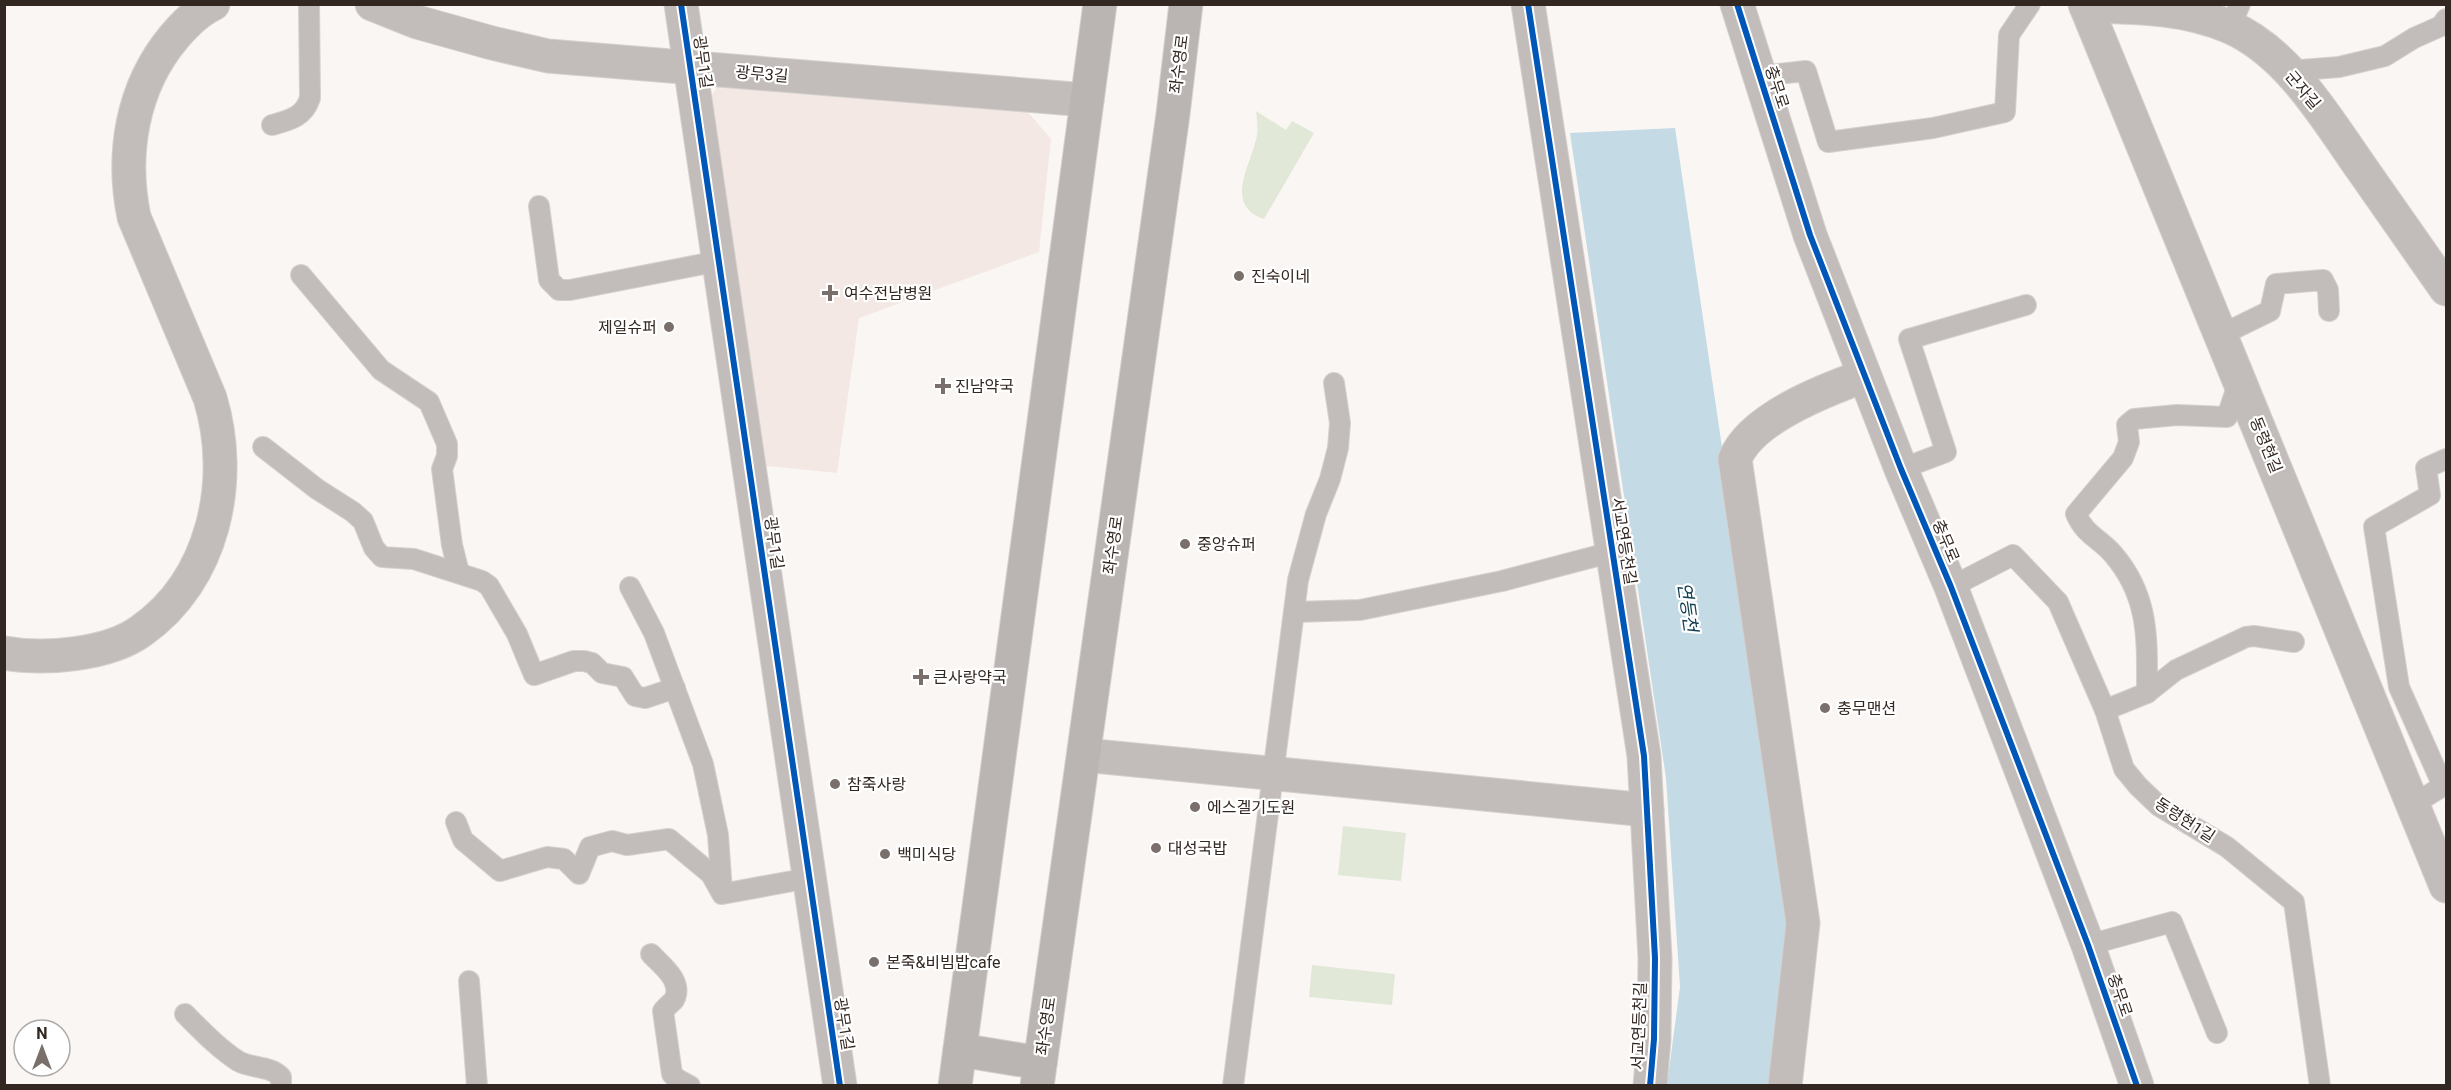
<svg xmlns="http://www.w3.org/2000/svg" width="2451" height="1090" viewBox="0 0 2451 1090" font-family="Roboto,'Noto Sans KR',sans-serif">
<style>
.built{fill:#f3e8e3}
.green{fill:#e2e8d7}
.water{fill:#c4dae5}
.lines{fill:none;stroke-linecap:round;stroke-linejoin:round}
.service-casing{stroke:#d5d1cf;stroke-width:22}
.minor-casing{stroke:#d5d1cf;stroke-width:35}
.tertiary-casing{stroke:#d5d1cf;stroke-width:35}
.primary-casing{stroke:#d5d1cf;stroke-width:35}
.service{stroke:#c2bdbb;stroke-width:20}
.minor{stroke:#c2bdbb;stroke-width:33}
.tertiary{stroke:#c2bdbb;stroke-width:33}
.primary{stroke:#bab5b3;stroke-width:33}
.cycleway-casing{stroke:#fff;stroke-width:10}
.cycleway{stroke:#0057b8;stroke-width:6}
.poi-dot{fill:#796f6b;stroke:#fff;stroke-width:2}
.labels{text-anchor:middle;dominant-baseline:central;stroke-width:4.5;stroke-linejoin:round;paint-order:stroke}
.street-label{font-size:16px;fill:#332721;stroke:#fff}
.poi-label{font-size:16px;fill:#332721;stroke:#fff;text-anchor:start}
.water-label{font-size:18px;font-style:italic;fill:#124052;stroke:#fff}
</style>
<rect width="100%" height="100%" fill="#faf6f4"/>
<polygon class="built" points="722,80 1027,111 1051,139 1039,252 859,318 837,473 757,465 707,102"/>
<g class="green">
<path d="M 1256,111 L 1286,130 L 1292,121 L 1314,133 L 1264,219 C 1222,204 1252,164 1257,135 C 1258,127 1257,119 1256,111 Z"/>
<polygon points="1343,826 1406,833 1401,881 1338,875"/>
<polygon points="1312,965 1395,974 1392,1005 1309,997"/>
</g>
<polygon class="water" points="1675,128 1791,916 1772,1085 1667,1085 1680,987 1666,778 1570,133"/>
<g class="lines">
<defs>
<g id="service">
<polyline points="2230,27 2240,4"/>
<polyline points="2288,71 2339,67 2385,56 2414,38 2441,26 2446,19"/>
<polyline points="1759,76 1806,71 1828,142 1933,128 2005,112 2009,35 2030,4"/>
<path d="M 272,125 C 290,120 304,117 310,98 L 309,4"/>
<polyline points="539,206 549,280 559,290 570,290 719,261"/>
<polyline points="301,275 381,370 429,402 447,444 447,456 442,469 452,545 459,573"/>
<polyline points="2221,335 2270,311 2276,284 2323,280 2328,290 2329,311"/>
<polyline points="263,447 317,489 353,512 363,521 374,548 382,557 414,559 482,581 489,586 517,634 534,675 574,661 584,661 592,663 602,673 623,677 635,696 645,698 675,688"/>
<polyline points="1901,469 1946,452 1909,339 2026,305"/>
<polyline points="630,587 654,633 703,764 718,835 722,891"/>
<polyline points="1951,587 2013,555 2058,602 2105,710 2124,769 2138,786 2159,806 2227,847 2294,902 2320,1086"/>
<polyline points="1294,612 1360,610 1502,581 1612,552"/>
<polyline points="2147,693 2176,670 2246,637 2254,636 2294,642"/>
<path d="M 2105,710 L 2147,693 C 2147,640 2150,597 2113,554 C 2099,538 2085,535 2076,514 L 2123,458 L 2129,442 L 2127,425 L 2134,419 L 2177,415 L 2227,417 L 2239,381"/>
<polyline points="2414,804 2443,786 2399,687 2374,527 2430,495 2426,468 2446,459"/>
<polyline points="456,822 463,840 500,871 547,857 564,859 579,874 590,847 612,841 627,845 669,839 711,874 722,894 809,878"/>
<polyline points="2088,945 2172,922 2217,1033"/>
<path d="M 651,954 C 661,965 684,981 674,1000 C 671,1003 666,1007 663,1011 L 672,1074 L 677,1079 L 690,1086"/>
<polyline points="469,981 477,1086"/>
<path d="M 185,1014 C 202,1031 218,1048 238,1061 C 252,1069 269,1065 281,1077 L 281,1086"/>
<polyline points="1233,1086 1298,580 1316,514 1330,479 1338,448 1340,423 1334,383"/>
</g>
<g id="minor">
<polyline points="372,4 417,22 492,43 548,56 1087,100"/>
<polyline points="681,4 840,1086"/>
<polyline points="1528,4 1644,756 1655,958 1654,1039 1650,1086"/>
<polyline points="2085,4 2446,886"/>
<path d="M 2086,6 C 2134,7 2185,7 2230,27 C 2289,53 2326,118 2362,169 C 2390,209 2418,249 2446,289"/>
<path d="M 4,653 C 44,660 108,655 141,631 C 214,580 235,480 210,398 L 134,217 C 121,154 132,87 174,37 C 185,24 198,11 213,4"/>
<polyline points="1084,755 1647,810"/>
<path d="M 1785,1086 L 1803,923 L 1735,459 C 1751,418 1825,390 1864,376"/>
</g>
<polyline id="tertiary" points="1737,4 1810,235 1901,469 1951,587 2088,945 2137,1086"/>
<g id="primary">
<polyline points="960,1050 1040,1063"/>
<polyline points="955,1086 1100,4"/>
<polyline points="1037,1086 1173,114 1186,4"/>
</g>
</defs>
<use href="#service" class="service-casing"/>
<use href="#minor" class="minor-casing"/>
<use href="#tertiary" class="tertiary-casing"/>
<use href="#primary" class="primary-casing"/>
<use href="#service" class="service"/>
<use href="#minor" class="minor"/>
<use href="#tertiary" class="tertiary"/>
<use href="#primary" class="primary"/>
<defs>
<g id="cycleway">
<polyline points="681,4 840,1086"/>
<polyline points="1528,4 1644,756 1655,958 1654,1039 1650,1086"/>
<polyline points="1737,4 1810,235 1901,469 1951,587 2088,945 2137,1086"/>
</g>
</defs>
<use href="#cycleway" class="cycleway-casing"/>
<use href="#cycleway" class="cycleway"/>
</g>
<g class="poi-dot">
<circle cx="1239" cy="276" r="6"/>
<path d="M827 284h6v6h6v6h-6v6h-6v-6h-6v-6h6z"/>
<circle cx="669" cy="327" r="6"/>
<path d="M940 377h6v6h6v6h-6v6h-6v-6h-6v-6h6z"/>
<circle cx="1185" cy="544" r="6"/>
<path d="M918 668h6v6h6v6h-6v6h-6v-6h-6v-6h6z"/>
<circle cx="1825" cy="708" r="6"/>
<circle cx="835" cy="784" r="6"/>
<circle cx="1195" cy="807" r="6"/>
<circle cx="1156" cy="848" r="6"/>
<circle cx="885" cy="854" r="6"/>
<circle cx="874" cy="962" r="6"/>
</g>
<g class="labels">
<g class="street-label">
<text transform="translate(703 62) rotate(82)">광무1길</text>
<text transform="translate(1179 64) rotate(-83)">좌수영로</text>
<text transform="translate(762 74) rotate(5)">광무3길</text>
<text transform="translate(1777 87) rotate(72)">충무로</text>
<text transform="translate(2303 90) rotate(50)">군자길</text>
<text transform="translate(2266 445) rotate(68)">동령현길</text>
<text transform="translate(1624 541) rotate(81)">서교연등천길</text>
<text transform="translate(1946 541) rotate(67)">충무로</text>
<text transform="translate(774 543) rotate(82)">광무1길</text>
<text transform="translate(1113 545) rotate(-82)">좌수영로</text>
<text transform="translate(2185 820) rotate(33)">동령현1길</text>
<text transform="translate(2120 995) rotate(71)">충무로</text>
<text transform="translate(844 1024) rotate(81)">광무1길</text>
<text transform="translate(1046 1026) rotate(-82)">좌수영로</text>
<text transform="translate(1639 1026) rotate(-88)">서교연등천길</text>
</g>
<g class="poi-label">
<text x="1251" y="276">진숙이네</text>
<text x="844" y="293">여수전남병원</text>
<text x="657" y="327" text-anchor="end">제일슈퍼</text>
<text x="955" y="386">진남약국</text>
<text x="1197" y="544">중앙슈퍼</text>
<text x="933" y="677">큰사랑약국</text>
<text x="1837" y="708">충무맨션</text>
<text x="847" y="784">참죽사랑</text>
<text x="1207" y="807">에스겔기도원</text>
<text x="1168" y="848">대성국밥</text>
<text x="897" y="854">백미식당</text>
<text x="886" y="962">본죽&amp;비빔밥cafe</text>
</g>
<g class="water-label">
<text transform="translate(1688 607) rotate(82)">연등천</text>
</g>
</g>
<rect width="2451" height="1090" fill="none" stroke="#332721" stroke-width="12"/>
<g transform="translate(42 1048)"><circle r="28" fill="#ffffff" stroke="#ada9a6" stroke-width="1.5"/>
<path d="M0-4.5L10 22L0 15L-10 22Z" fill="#796f6b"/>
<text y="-9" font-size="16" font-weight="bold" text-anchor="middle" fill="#332721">N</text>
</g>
</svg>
